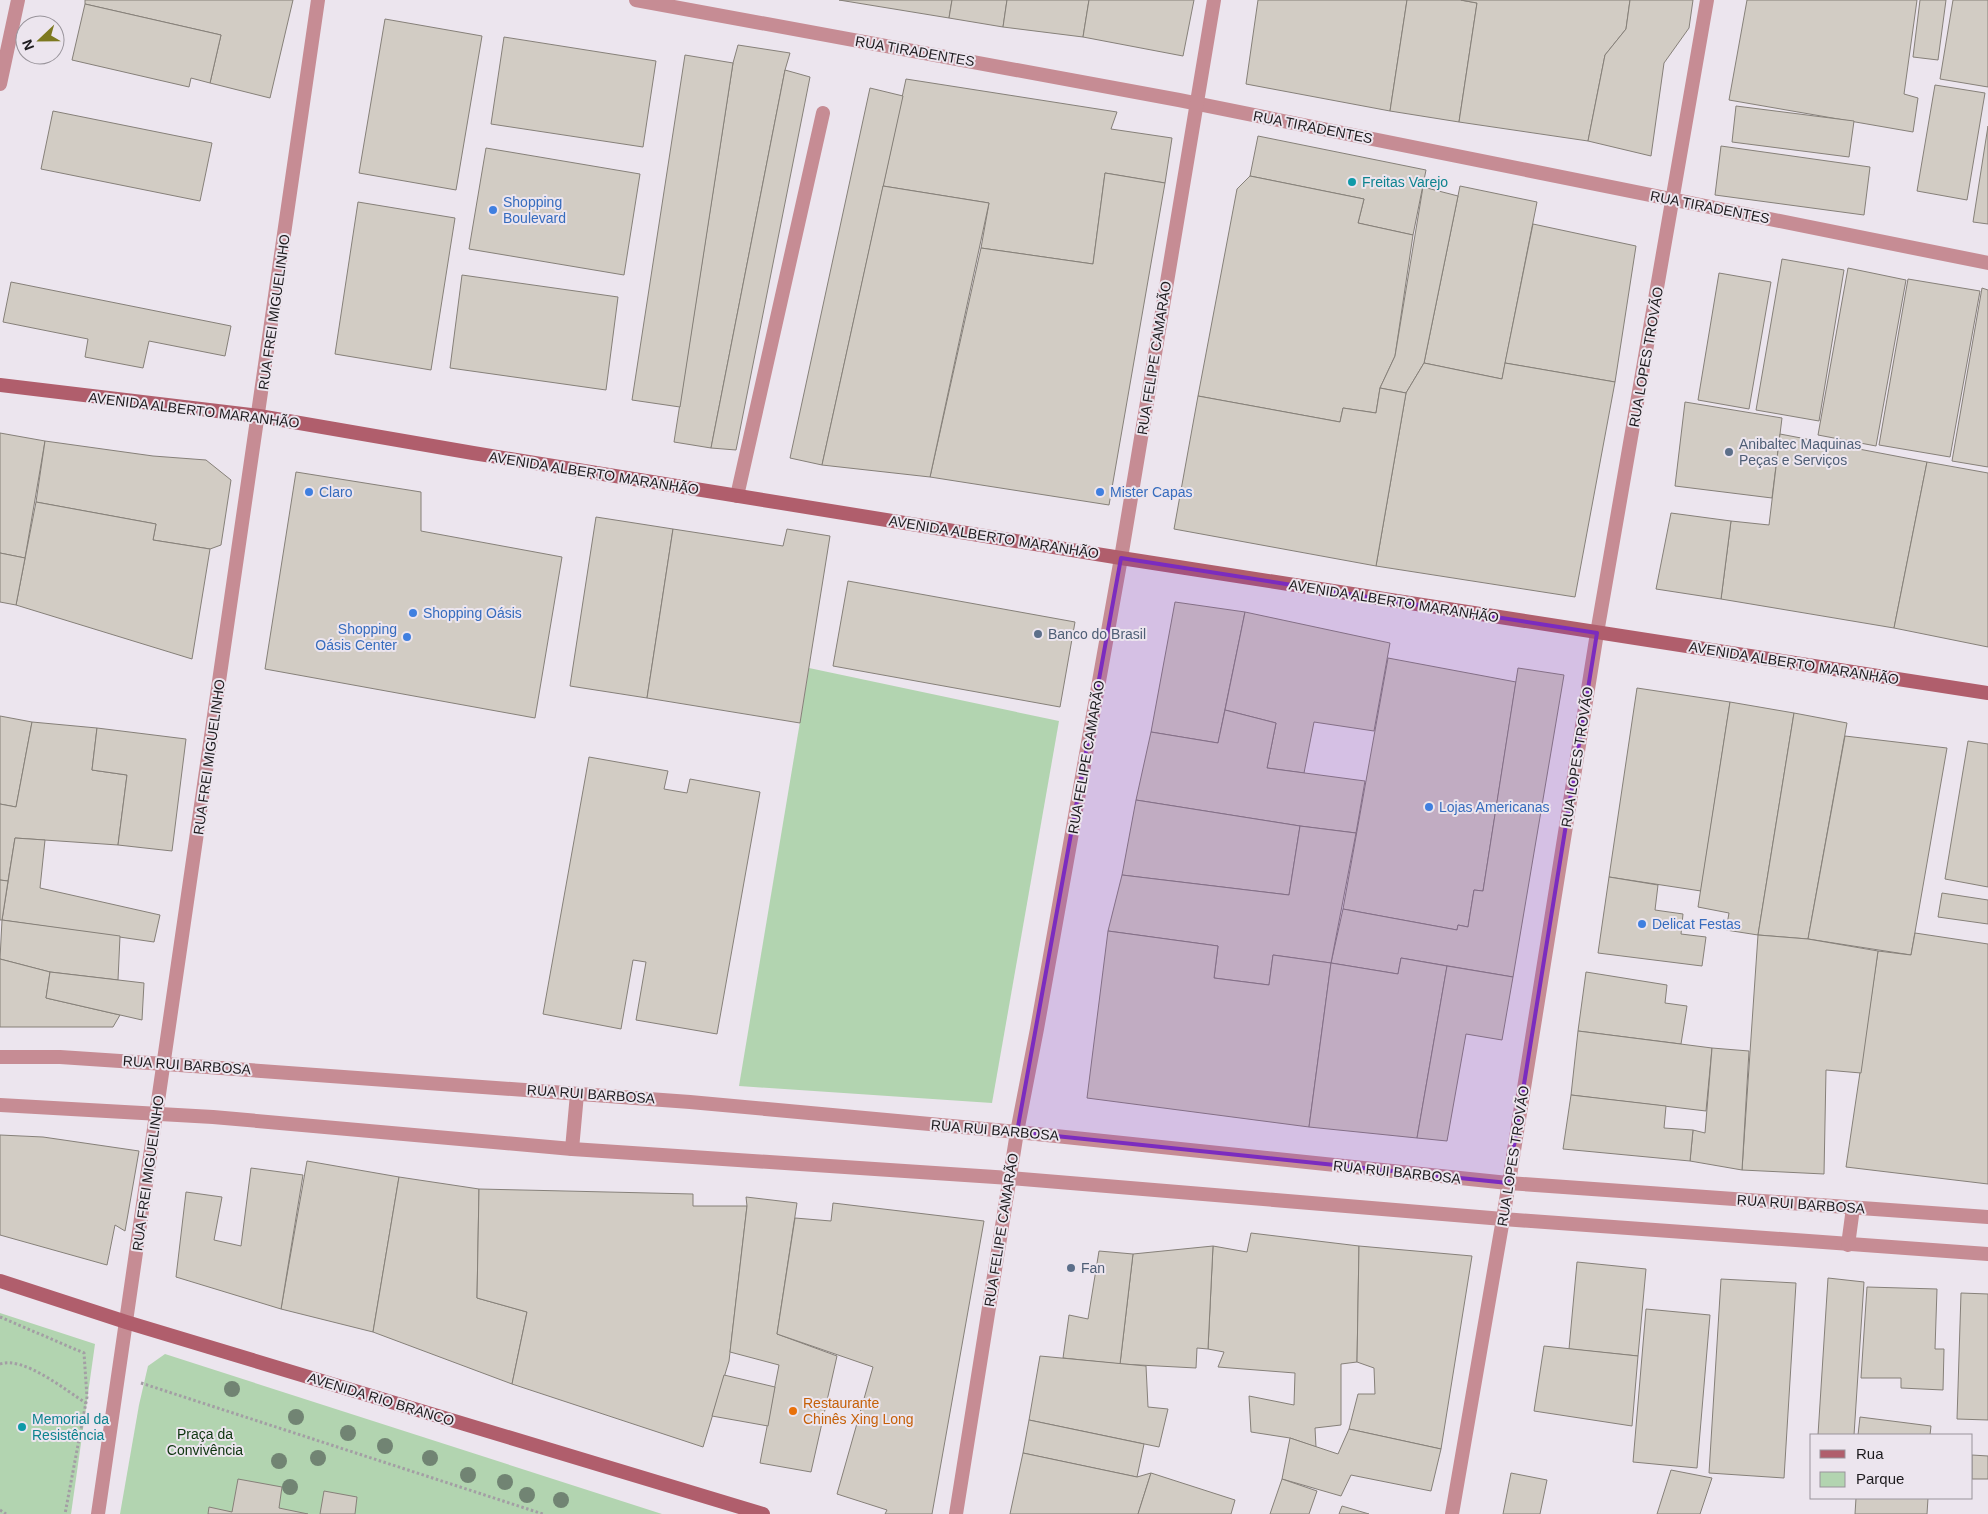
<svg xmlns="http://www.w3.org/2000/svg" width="1988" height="1514" viewBox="0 0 1988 1514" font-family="Helvetica,sans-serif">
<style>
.green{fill:#b2d4b0}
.building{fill:#d2ccc4;stroke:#868079}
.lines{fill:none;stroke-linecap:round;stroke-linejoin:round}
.path{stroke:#a39ea4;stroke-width:3;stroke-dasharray:2.5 2.5;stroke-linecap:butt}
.service{stroke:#c68c94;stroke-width:14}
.minor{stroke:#c68c94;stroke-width:14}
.secondary{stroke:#b05e6c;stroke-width:14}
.tree{fill:#718473}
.marked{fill:#7b2cbf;fill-opacity:0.2;stroke:#7b2cbf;stroke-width:4;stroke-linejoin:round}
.culture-dot{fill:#0f9aa8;stroke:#ece5ee;stroke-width:2}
.shop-dot{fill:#3f7fe0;stroke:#ece5ee;stroke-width:2}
.service-dot{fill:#5c6f8a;stroke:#ece5ee;stroke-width:2}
.food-dot{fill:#e8710a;stroke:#ece5ee;stroke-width:2}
.labels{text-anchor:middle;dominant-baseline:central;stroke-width:4;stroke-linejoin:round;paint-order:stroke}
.street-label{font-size:14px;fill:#1d1b1e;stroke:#ece5ee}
.culture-label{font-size:14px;fill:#0d838f;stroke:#ece5ee;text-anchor:start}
.shop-label{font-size:14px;fill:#366cbe;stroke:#ece5ee;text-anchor:start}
.service-label{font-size:14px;fill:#4e5e75;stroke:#ece5ee;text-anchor:start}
.food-label{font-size:14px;fill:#c56008;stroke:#ece5ee;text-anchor:start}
.park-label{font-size:14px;fill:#0d340e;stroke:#ece5ee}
</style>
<rect width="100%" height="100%" fill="#ece5ee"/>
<g class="green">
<polygon points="809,668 1059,721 992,1103 739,1086"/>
<polygon points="0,1313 95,1344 71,1514 0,1514"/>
<polygon points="165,1354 662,1514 120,1514 139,1405 148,1366"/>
</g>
<g class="building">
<polygon points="85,0 293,0 270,98 210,83 221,35 85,4"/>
<polygon points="839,0 952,0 949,18"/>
<polygon points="952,0 1007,0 1003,27 949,18"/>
<polygon points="1007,0 1089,0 1083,37 1003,27"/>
<polygon points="1089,0 1194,0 1183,56 1083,37"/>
<polygon points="1258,0 1407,0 1390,111 1246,84"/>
<polygon points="1407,0 1460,0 1477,3 1459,122 1390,111"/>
<polygon points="1461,0 1630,0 1626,29 1605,55 1588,141 1459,122 1477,3"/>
<polygon points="1630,0 1693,0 1689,28 1664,63 1651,156 1588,141 1605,55 1626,29"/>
<polygon points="1747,0 1917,0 1904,94 1918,98 1913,132 1729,100"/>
<polygon points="1920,0 1946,0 1938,60 1913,57"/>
<polygon points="1953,0 1988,0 1988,87 1940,79"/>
<polygon points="85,4 221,35 210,83 191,78 189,87 72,60"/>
<polygon points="385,19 482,36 456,190 359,173"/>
<polygon points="504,37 656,61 643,147 491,124"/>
<polygon points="738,45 790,53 785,70 711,448 674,442 733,63"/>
<polygon points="685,55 733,63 680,407 632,400"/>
<polygon points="785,70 810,77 736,450 711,448"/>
<polygon points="906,79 1117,112 1111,129 1172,138 1165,183 1105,173 1093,264 981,248 989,203 883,186"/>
<polygon points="1935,85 1985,93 1967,200 1917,191"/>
<polygon points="870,88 903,96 822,465 790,458"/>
<polygon points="1736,106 1854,121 1849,157 1732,142"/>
<polygon points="53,111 212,143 200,201 41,169"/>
<polygon points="1988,126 1988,224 1973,222"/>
<polygon points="1258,136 1426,170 1413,235 1358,223 1364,199 1250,176"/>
<polygon points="1721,146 1870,167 1864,215 1715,195"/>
<polygon points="486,148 640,174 624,275 469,249"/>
<polygon points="1105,173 1165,183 1109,505 930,477 981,248 1093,264"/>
<polygon points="1250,176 1364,199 1358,223 1413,235 1395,356 1380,388 1376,413 1343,408 1340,422 1198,396 1237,189"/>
<polygon points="883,186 989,203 930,477 822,465"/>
<polygon points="1460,186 1537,202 1502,379 1424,363"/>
<polygon points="1423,187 1458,196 1424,363 1406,393 1380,388 1395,356"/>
<polygon points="358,202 455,218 431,370 335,354"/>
<polygon points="1533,224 1636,246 1615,382 1505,363"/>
<polygon points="1782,259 1844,270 1819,421 1756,410"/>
<polygon points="1848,268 1906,280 1876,446 1818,435"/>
<polygon points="1719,273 1771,282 1749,409 1698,400"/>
<polygon points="462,275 618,297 606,390 450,368"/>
<polygon points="1908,279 1980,291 1950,457 1879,445"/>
<polygon points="11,282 231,326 225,356 149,341 143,368 85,357 88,339 3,322"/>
<polygon points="1982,288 1988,290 1988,467 1952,461"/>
<polygon points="1424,363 1502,379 1505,363 1615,382 1575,597 1376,566 1406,393"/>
<polygon points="1380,388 1406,393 1376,566 1174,529 1198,396 1340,422 1343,408 1376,413"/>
<polygon points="1685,402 1782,418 1772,498 1675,486"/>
<polygon points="0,433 45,441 25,558 0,553"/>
<polygon points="1780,434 1927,462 1894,628 1721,599 1731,521 1769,525"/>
<polygon points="45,441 153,456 206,460 231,480 221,545 210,549 153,540 156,524 36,502"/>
<polygon points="1927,462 1988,473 1988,647 1894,628"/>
<polygon points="296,472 421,492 421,531 562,557 535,718 265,669"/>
<polygon points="36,502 156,524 153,540 210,549 192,659 16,605"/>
<polygon points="1671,513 1731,521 1721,599 1656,589"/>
<polygon points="596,517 673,529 647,698 570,686"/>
<polygon points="673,529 783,546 787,529 830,536 800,723 647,698"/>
<polygon points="0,553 25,558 16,605 0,602"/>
<polygon points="848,581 1075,622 1060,707 833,666"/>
<polygon points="1175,602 1245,612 1218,743 1151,732"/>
<polygon points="1245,612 1390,643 1374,731 1314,722 1304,773 1267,768 1276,723 1225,710"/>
<polygon points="1388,658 1516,682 1483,891 1474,890 1468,927 1458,925 1457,930 1343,909"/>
<polygon points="1518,668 1564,675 1513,977 1401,958 1398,974 1331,963 1343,909 1457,930 1458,925 1468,927 1474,890 1483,891"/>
<polygon points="1637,688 1730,702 1701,891 1609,877"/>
<polygon points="1730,702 1794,713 1758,935 1726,930 1729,913 1698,907"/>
<polygon points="1225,710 1276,723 1267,768 1365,781 1356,833 1300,826 1136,800 1151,732 1218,743"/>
<polygon points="1794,713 1847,723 1808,939 1758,935"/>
<polygon points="0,716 32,722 16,807 0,804"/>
<polygon points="32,722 97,728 92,770 127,775 118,845 15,838 8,881 0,880 0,804 16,807"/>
<polygon points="97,728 186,739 172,851 118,845 127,775 92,770"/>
<polygon points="1845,736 1947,748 1911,955 1808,939"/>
<polygon points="1968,741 1988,744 1988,887 1945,879"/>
<polygon points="589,757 668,771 664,789 687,793 690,779 760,792 717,1034 636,1020 646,962 633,960 621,1029 543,1014"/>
<polygon points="1136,800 1300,826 1289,895 1122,875"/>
<polygon points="1300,826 1356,833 1331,963 1273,955 1269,985 1214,978 1218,946 1108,931 1122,875 1289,895"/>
<polygon points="15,838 45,840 40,888 160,915 154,942 2,920"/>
<polygon points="1609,877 1658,885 1655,910 1683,914 1681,934 1706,937 1702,966 1598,953"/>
<polygon points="0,880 8,881 2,920 0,920"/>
<polygon points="1942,893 1988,900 1988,924 1938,917"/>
<polygon points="2,920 120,936 118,980 50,972 0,959"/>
<polygon points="1108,931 1218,946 1214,978 1269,985 1273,955 1331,963 1309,1127 1087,1098"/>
<polygon points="1915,933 1988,944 1988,1184 1846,1167 1878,951 1911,955"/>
<polygon points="1758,935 1808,939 1878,951 1861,1073 1826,1070 1824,1174 1742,1170"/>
<polygon points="1401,958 1447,966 1417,1138 1309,1127 1331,963 1398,974"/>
<polygon points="0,959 50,972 46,998 120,1015 113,1027 0,1027"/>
<polygon points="1447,966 1513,977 1502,1040 1466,1034 1447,1141 1417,1138"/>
<polygon points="50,972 144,983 142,1020 46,998"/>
<polygon points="1586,972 1667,985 1665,1003 1687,1006 1681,1044 1578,1031"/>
<polygon points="1578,1031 1712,1048 1706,1111 1571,1095"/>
<polygon points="1712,1048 1749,1051 1742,1170 1690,1161 1693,1130 1705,1133"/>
<polygon points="1571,1095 1666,1106 1664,1128 1693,1130 1690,1161 1563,1149"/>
<polygon points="0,1135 43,1137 139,1151 125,1231 115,1225 107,1265 0,1235"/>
<polygon points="307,1161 399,1177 373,1332 281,1309"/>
<polygon points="251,1168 303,1175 281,1309 176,1277 186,1192 222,1197 214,1240 241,1246"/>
<polygon points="399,1177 479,1189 477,1298 527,1312 512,1384 373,1332"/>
<polygon points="479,1189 693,1194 693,1206 747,1206 729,1361 703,1447 512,1384 527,1312 477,1298"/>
<polygon points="746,1197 797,1203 777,1334 837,1356 811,1472 760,1463 779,1365 730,1352 747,1206"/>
<polygon points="833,1203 984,1221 932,1514 885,1514 887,1510 837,1494 873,1367 777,1334 795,1218 831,1221"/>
<polygon points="1251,1233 1359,1246 1357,1362 1341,1364 1341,1425 1315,1428 1316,1447 1290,1438 1251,1432 1249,1396 1294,1405 1295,1373 1218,1367 1224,1352 1208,1349 1213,1246 1247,1252"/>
<polygon points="1213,1246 1208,1349 1197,1348 1196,1368 1120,1364 1133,1254"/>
<polygon points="1359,1246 1472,1256 1441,1449 1349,1429 1358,1394 1375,1394 1374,1368 1357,1362"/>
<polygon points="1099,1251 1133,1254 1120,1364 1063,1358 1069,1315 1088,1319"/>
<polygon points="1577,1262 1646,1269 1638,1356 1569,1349"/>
<polygon points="1828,1278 1864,1282 1854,1435 1818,1435"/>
<polygon points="1721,1279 1796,1283 1784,1478 1709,1473"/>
<polygon points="1867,1287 1937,1289 1935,1349 1944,1349 1943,1390 1901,1388 1901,1378 1861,1378"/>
<polygon points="1961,1293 1988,1294 1988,1420 1957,1419"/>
<polygon points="1646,1309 1710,1315 1697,1468 1633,1462"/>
<polygon points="1544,1346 1638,1356 1632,1426 1534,1411"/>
<polygon points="1040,1356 1146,1366 1148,1407 1168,1409 1159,1447 1029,1420"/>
<polygon points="724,1375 775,1387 768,1426 712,1416"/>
<polygon points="1860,1417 1931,1426 1930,1435 1858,1435"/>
<polygon points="1029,1420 1144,1444 1137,1477 1023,1453"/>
<polygon points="1349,1429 1441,1449 1431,1491 1351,1475 1341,1496 1282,1479 1290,1438 1338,1454"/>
<polygon points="1023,1453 1137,1477 1151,1473 1138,1514 1010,1514"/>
<polygon points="1972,1455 1988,1456 1988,1479 1972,1479"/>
<polygon points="1671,1470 1712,1478 1700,1514 1657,1514"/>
<polygon points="1151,1473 1235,1500 1231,1514 1138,1514"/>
<polygon points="1511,1473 1547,1480 1540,1514 1503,1514"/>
<polygon points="238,1479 282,1487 279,1508 308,1514 208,1514 209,1507 232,1512"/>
<polygon points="1282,1479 1317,1491 1309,1514 1270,1514"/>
<polygon points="324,1491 357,1497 355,1514 320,1514"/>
<polygon points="1856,1498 1928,1498 1927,1514 1855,1514"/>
<polygon points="1342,1506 1369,1514 1339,1514"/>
</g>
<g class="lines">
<g class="path">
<polyline points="0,1317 84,1353 87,1397 65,1514"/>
<path d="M 0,1364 C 24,1356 65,1390 86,1403"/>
<polyline points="141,1383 543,1514"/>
<polyline points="0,1510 6,1514"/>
</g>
<polyline class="service" points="737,496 823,113"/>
<g class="minor">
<polyline points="636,0 1179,100 1988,263"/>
<polyline points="0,84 18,0"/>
<polyline points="0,1057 60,1057 165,1064 690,1102 1017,1132 1508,1183 1988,1217"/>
<polyline points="0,1105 213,1117 572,1149 1010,1178 1503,1219 1988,1254"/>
<polyline points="572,1149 577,1094"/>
<polyline points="1848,1245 1853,1208"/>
<polyline points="98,1514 318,0"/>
<polyline points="956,1514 1017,1132 1037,1029 1121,558 1214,0"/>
<polyline points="1452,1514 1503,1219 1597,633 1707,0"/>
</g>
<g class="secondary">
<polyline points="0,385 259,416 473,453 1121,558 1988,693"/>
<polyline points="0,1281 126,1322 763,1514"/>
</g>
</g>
<g class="tree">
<circle cx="232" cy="1389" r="8"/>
<circle cx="296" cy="1417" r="8"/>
<circle cx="348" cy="1433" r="8"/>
<circle cx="385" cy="1446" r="8"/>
<circle cx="318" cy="1458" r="8"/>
<circle cx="430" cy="1458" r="8"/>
<circle cx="279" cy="1461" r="8"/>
<circle cx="468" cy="1475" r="8"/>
<circle cx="505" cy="1482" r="8"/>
<circle cx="290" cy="1487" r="8"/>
<circle cx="527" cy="1495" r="8"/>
<circle cx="561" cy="1500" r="8"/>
</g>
<path class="marked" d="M 1121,558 L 1597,633 L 1508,1183 L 1017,1132 Z"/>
<g class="culture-dot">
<circle cx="1352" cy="182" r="5"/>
<circle cx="22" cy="1427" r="5"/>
</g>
<g class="shop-dot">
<circle cx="493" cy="210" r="5"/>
<circle cx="309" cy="492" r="5"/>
<circle cx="1100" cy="492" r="5"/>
<circle cx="413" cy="613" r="5"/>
<circle cx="407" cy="637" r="5"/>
<circle cx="1429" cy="807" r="5"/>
<circle cx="1642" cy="924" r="5"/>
</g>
<g class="service-dot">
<circle cx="1729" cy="452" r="5"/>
<circle cx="1038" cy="634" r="5"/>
<circle cx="1071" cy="1268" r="5"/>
</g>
<circle class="food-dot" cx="793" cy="1411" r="5"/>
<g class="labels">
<g class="street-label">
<text transform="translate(915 51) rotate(10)">RUA TIRADENTES</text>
<text transform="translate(1313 127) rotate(11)">RUA TIRADENTES</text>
<text transform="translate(1710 207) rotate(11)">RUA TIRADENTES</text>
<text transform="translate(274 312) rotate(-82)">RUA FREI MIGUELINHO</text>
<text transform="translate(1646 357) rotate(-80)">RUA LOPES TROVÃO</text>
<text transform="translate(1154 358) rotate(-81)">RUA FELIPE CAMARÃO</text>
<text transform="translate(194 410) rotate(7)">AVENIDA ALBERTO MARANHÃO</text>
<text transform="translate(594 473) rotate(9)">AVENIDA ALBERTO MARANHÃO</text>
<text transform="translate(994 537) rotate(9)">AVENIDA ALBERTO MARANHÃO</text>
<text transform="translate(1394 601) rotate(9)">AVENIDA ALBERTO MARANHÃO</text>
<text transform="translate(1794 663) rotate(9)">AVENIDA ALBERTO MARANHÃO</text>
<text transform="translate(209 757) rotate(-82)">RUA FREI MIGUELINHO</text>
<text transform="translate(1086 757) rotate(-80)">RUA FELIPE CAMARÃO</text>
<text transform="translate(1577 757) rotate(-81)">RUA LOPES TROVÃO</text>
<text transform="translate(187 1065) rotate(4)">RUA RUI BARBOSA</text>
<text transform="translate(591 1094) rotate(4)">RUA RUI BARBOSA</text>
<text transform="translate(995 1130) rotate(5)">RUA RUI BARBOSA</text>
<text transform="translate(1513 1156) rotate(-81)">RUA LOPES TROVÃO</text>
<text transform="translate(1397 1172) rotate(6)">RUA RUI BARBOSA</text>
<text transform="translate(148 1173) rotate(-82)">RUA FREI MIGUELINHO</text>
<text transform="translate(1801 1204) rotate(4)">RUA RUI BARBOSA</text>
<text transform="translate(1001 1230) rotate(-81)">RUA FELIPE CAMARÃO</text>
<text transform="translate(381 1399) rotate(17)">AVENIDA RIO BRANCO</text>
</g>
<g class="culture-label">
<text x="1362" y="182">Freitas Varejo</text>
<text x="32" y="1419">Memorial da<tspan x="32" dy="16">Resistência</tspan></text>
</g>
<g class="shop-label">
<text x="503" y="202">Shopping<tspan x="503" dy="16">Boulevard</tspan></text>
<text x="319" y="492">Claro</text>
<text x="1110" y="492">Mister Capas</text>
<text x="423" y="613">Shopping Oásis</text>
<text x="397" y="629" text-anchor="end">Shopping<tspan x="397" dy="16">Oásis Center</tspan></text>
<text x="1439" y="807">Lojas Americanas</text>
<text x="1652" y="924">Delicat Festas</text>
</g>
<g class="service-label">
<text x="1739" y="444">Anibaltec Maquinas<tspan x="1739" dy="16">Peças e Serviços</tspan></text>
<text x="1048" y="634">Banco do Brasil</text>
<text x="1081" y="1268">Fan</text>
</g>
<g class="food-label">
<text x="803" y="1403">Restaurante<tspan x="803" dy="16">Chinês Xing Long</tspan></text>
</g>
<g class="park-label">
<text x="205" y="1434">Praça da<tspan x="205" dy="16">Convivência</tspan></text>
</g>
</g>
<rect x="1810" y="1434" width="162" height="65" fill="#ece5ee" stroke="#99949b"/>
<rect x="1820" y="1450" width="25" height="8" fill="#b05e6c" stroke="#99949b"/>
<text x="1856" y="1459" font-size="15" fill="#1d1b1e">Rua</text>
<rect x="1820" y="1472" width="25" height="15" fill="#b2d4b0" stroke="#99949b"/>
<text x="1856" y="1484" font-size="15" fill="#1d1b1e">Parque</text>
<g transform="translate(40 40) rotate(248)"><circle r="24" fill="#ece5ee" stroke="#99949b"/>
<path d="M0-4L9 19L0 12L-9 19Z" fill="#7d791f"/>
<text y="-8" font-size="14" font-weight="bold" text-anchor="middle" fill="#1d1b1e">N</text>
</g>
</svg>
